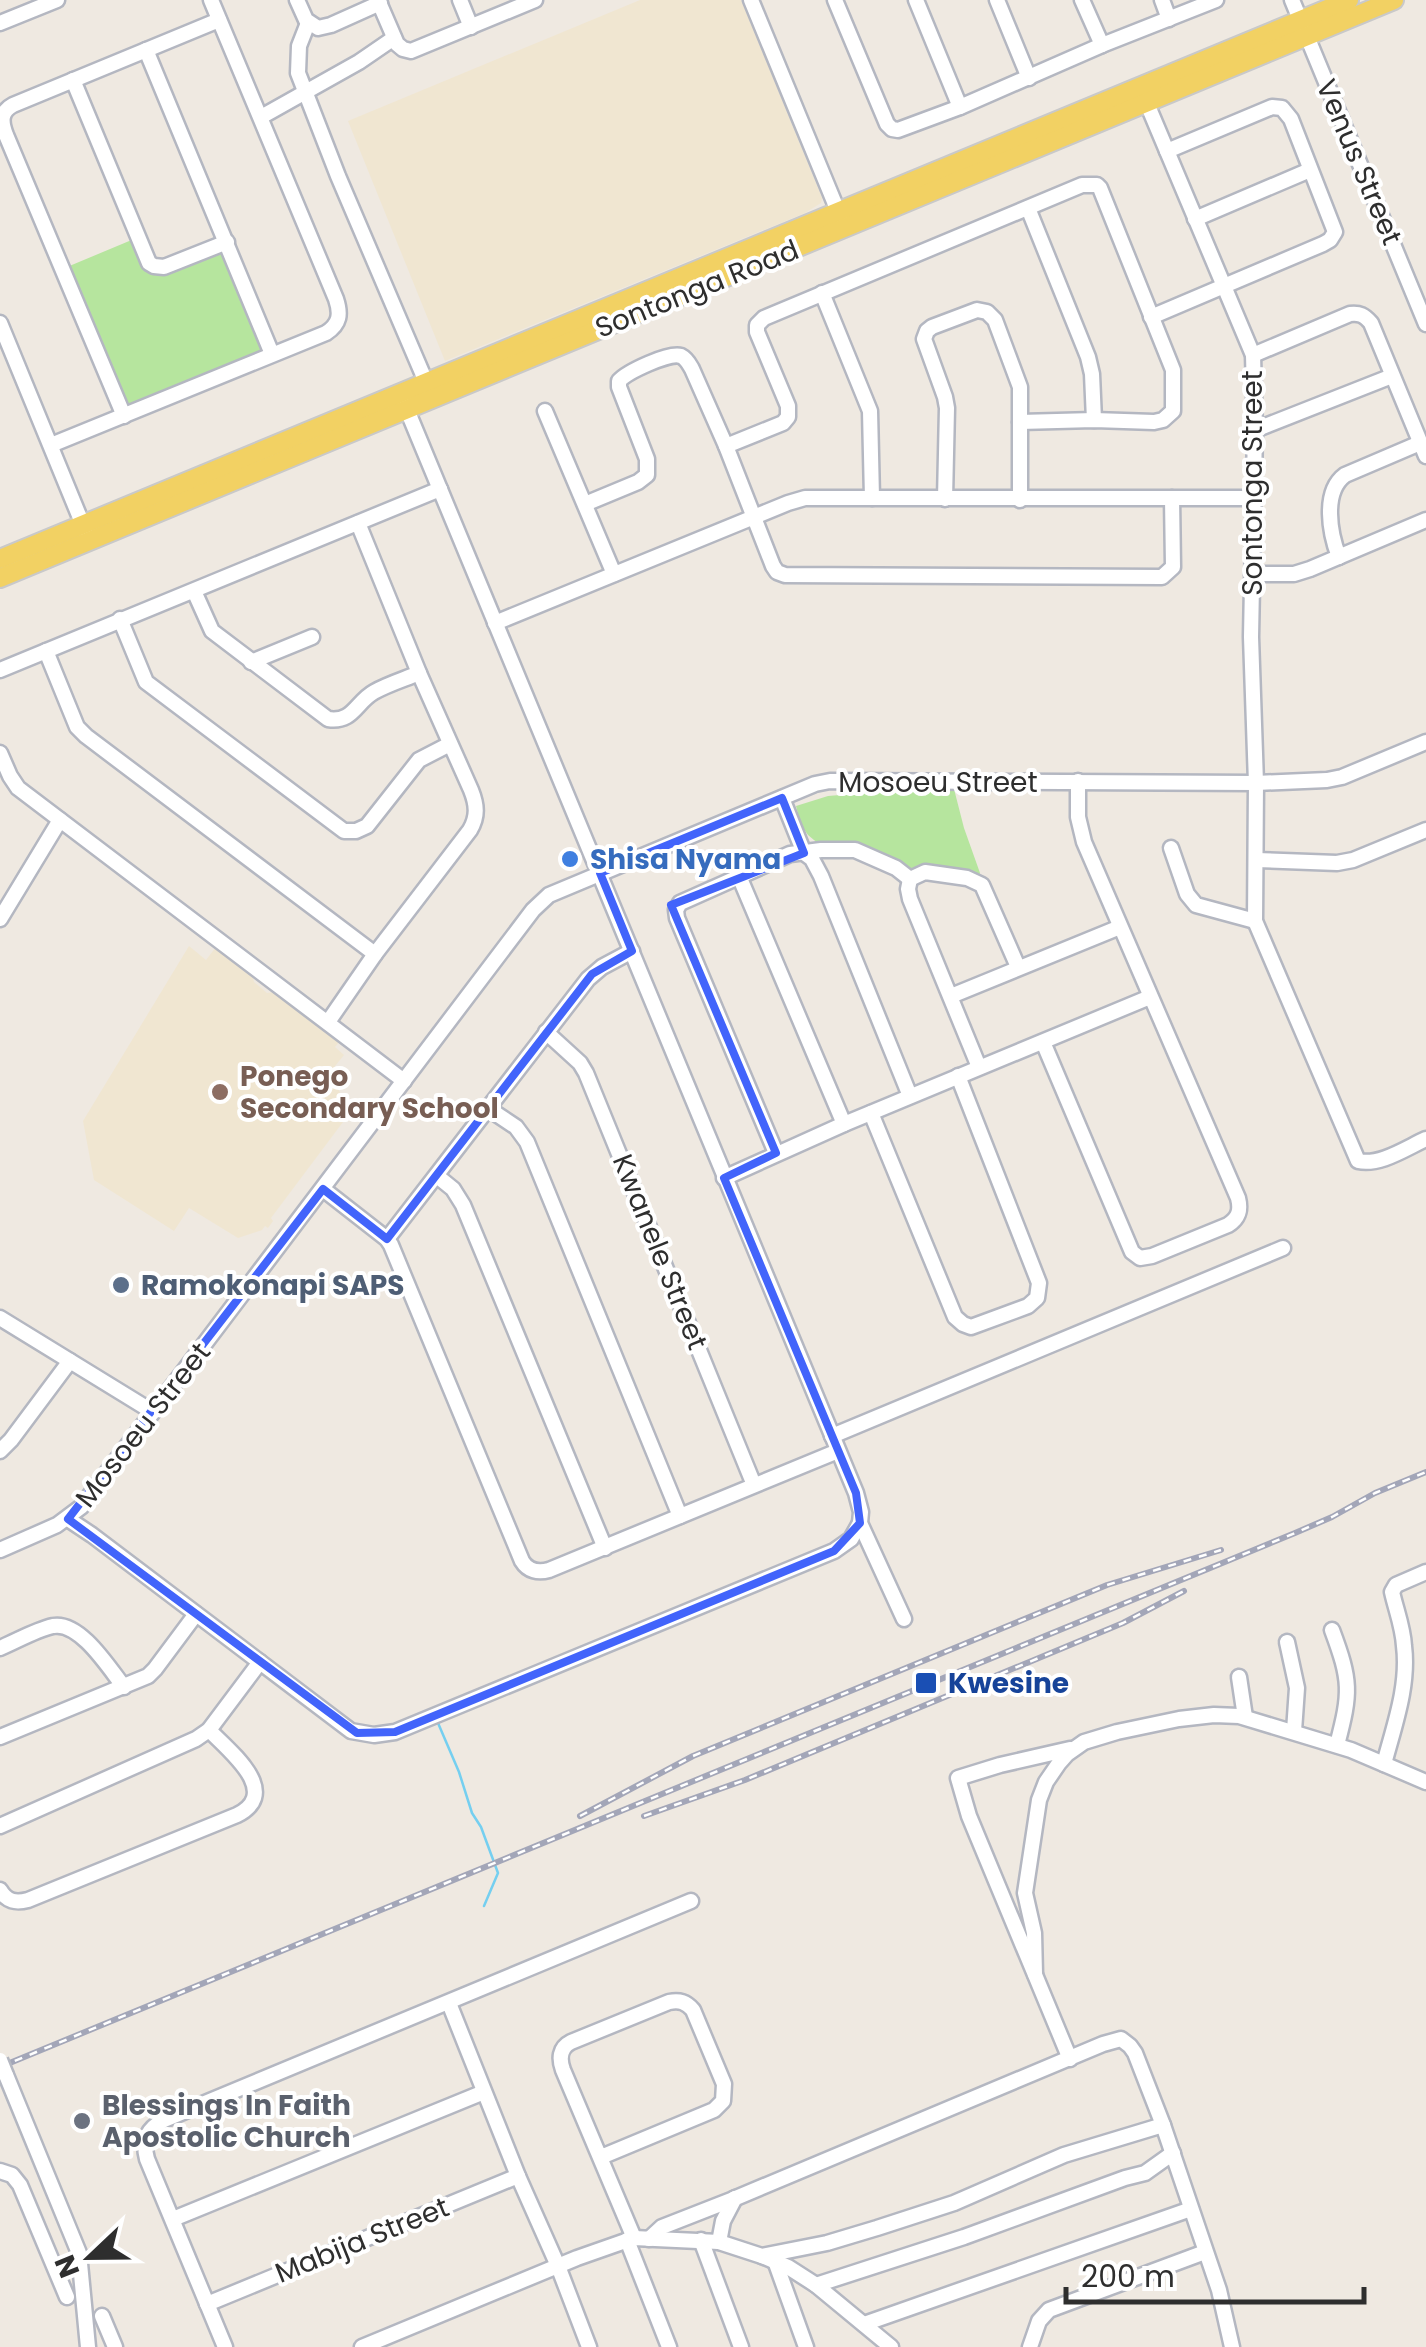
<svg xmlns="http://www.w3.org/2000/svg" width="1426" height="2347" viewBox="0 0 1426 2347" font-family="Poppins,sans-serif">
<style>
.education{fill:#f0e6d1}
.green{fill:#b6e59e}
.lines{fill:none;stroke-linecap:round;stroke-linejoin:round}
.stream{stroke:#75cff0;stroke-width:2.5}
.minor-casing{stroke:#b4b7c1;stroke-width:19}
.major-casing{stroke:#c9c9c9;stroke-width:22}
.minor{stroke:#fff;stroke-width:14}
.major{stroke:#f2d163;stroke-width:18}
.rail-casing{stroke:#a3a6b8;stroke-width:6}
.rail{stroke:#fff;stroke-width:2.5;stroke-dasharray:8;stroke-linecap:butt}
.minor-bridge-casing{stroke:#b4b7c1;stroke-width:19;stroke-linecap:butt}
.minor-bridge{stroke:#fff;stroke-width:14}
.marked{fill:none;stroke:#4264fb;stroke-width:8;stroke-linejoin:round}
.shop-dot{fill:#3f7fe0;stroke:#fff;stroke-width:4}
.education-dot{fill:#8d6e63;stroke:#fff;stroke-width:4}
.service-dot{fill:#5c6f8a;stroke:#fff;stroke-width:4}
.transit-dot{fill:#1a4fb4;stroke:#fff;stroke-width:4}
.worship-dot{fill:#6b7280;stroke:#fff;stroke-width:4}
.labels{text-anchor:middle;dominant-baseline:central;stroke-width:8;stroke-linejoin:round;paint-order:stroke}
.street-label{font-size:28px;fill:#2e2e2e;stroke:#fff}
.shop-label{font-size:28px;font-weight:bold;fill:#366cbe;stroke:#fff;text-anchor:start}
.education-label{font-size:28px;font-weight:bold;fill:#785e54;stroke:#fff;text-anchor:start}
.service-label{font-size:28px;font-weight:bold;fill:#4e5e75;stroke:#fff;text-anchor:start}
.transit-label{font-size:28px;font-weight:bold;fill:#164399;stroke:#fff;text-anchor:start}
.worship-label{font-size:28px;font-weight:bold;fill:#5b616d;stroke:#fff;text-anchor:start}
</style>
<rect width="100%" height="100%" fill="#efe9e1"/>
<g class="education">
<polygon points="640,0 741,0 822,198 821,203 805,213 445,361 348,121"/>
<polygon points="189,946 206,960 216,947 252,974 254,982 267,993 274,992 340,1041 335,1047 344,1055 331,1071 349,1114 271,1218 273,1221 268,1228 265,1226 262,1230 238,1238 189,1208 174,1231 94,1180 83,1121"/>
</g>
<g class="green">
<polygon points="134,239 151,269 224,250 263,347 260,353 132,406 123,401 67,267"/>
<polygon points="912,789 954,789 964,828 980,873 979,876 925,866 906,869 820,845 808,835 801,825 796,806 828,796"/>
</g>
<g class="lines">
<polyline class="stream" points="438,1723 459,1772 472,1813 481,1827 498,1873 484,1906"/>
<defs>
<g id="minor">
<polyline points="297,0 306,20 318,28 331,25 380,3"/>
<polyline points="378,0 397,44 403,49 411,51 535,0"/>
<polyline points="460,0 471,27"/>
<polyline points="751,0 842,221"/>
<polyline points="835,0 887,124 892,129 898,130 960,107 1102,45 1216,0"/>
<polyline points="916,0 960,107"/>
<polyline points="997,0 1029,78"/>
<polyline points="1082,0 1102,45"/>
<polyline points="1162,0 1169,19"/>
<polyline points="1292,0 1426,324"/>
<polyline points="0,23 57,0"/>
<polyline points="308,23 299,46 298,73 338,176 426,382"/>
<polyline points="146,50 272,354"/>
<polyline points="73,80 149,263 154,266 164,267 227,242"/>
<path d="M 1143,94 L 1253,355 L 1255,430 L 1251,637 L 1256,783 L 1255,921 L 1358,1161 C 1380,1166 1406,1148 1426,1139"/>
<polyline points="261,117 359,62 394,38"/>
<polyline points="1028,208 1088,357 1092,374 1094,420"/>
<polyline points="1195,219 1310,170"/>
<polyline points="822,293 870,411 872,498"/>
<polyline points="1151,317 1323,244 1330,240 1335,232 1291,119 1282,108 1272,107 1167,151"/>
<polyline points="0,323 85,530"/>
<path d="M 1253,355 L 1350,314 C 1360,313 1364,315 1371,323 L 1426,456"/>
<polyline points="403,400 856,1493 861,1512 860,1523 904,1619"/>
<polyline points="545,411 614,574"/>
<path d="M 124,416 L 6,135 C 1,122 0,112 13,105 L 219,20"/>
<polyline points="1255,430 1392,376"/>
<path d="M 51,445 L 326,333 C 340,324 341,314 336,299 L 211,0"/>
<polyline points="726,446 783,423 788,417 788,406 757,332 757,325 764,318 1082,185 1097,185 1100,188 1173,370 1173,411 1163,420 1154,422 1094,420 1020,422"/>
<polyline points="945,499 947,408 945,397 924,339 927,331 932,327 977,310 987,312 995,320 1020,387 1020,500"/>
<path d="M 585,504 L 638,482 L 647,475 L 647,459 L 619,387 L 619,381 C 627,372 669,352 681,356 C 687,359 689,364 692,369 L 726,446 L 773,566 L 777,572 L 785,575 L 1162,577 L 1173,567 L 1172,498"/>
<path d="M 1339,557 C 1330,534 1322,492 1345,475 L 1420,443"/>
<polyline points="1252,574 1294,574 1310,569 1426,520"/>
<path d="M 194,591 L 212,631 L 328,719 C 353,723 356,702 374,692 C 388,684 405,679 419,673"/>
<polyline points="120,619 146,682 344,831 356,831 367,826 419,760 450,744"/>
<polyline points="495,623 788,503 805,498 1253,498"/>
<polyline points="46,651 77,727 86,736 375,954"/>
<polyline points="251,662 312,637"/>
<polyline points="0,670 440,489"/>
<polyline points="0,753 10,776 18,788 404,1081"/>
<polyline points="782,798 804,853 812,859 821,876 910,1096"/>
<polyline points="1171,848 1187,894 1196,905 1255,921"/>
<polyline points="1256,860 1337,863 1353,860 1426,830"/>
<polyline points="739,876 844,1124"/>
<polyline points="910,879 908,889 910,899 979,1067"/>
<polyline points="0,919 60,820"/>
<polyline points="951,996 1120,927"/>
<path d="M 328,1022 L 375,954 L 470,830 C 478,816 477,805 471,790 L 419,673 L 358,523"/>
<polyline points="546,1032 580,1063 586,1073 754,1485"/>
<path d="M 1043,1042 L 1132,1252 L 1140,1258 L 1152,1256 L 1228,1225 C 1239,1218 1241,1210 1238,1198 L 1084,842 L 1078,817 L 1078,781"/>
<polyline points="489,1109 516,1127 527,1142 680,1516"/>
<polyline points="871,1113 955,1317 963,1324 971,1327 1028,1306 1037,1298 1039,1283 958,1076"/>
<polyline points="776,1153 677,918 676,910 680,903 790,854 821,850 855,850 896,868 910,879 925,872 967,878 982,885 1018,967"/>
<polyline points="437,1176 453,1189 463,1205 605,1548"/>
<polyline points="724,1178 844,1124 1150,997"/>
<path d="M 323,1189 L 387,1239 L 391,1245 L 522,1561 C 528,1571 538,1573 549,1570 L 838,1451"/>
<polyline points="387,1239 588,979 602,967 632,951"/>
<polyline points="0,1318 153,1412"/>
<polyline points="832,1436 1283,1248"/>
<polyline points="0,1451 11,1440 70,1361"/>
<polyline points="68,1519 92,1535 351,1731 374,1735 395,1732 834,1551 851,1539 860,1523"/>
<polyline points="0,1550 57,1525 81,1507 533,910 549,895 815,784 830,781 1256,783 1327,780 1342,777 1426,742"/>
<path d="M 1332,1630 C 1351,1681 1351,1692 1337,1745"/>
<polyline points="1287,1642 1297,1688 1294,1731"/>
<path d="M 0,1648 C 17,1641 35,1630 53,1626 C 80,1621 109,1668 124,1687"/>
<polyline points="1239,1677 1245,1717"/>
<polyline points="0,1737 148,1676 155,1669 196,1614"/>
<path d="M 1384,1764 C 1394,1726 1409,1686 1404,1646 C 1403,1627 1396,1610 1392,1592 L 1396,1585 L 1426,1572"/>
<polyline points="0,1826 196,1739 209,1730 260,1662"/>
<path d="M 0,1890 C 7,1902 16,1903 28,1900 L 237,1815 C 283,1792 228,1750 209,1730"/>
<polyline points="1035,1974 1034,1933 1025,1893 1039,1800 1046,1782 1059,1763 1067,1754 1084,1742 1117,1732 1179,1719 1214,1715 1239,1716 1351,1750 1426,1782"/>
<polyline points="449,2003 518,2176 558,2266 589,2347"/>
<polyline points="1070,2059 969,1816 958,1778 1000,1765 1070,1749"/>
<polyline points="6,2075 79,2253 88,2347"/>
<path d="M 601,2157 L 714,2110 L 723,2101 L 724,2084 L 693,2010 C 686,2002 680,2000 669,2002 L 571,2042 C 559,2048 559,2059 563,2070 L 634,2238"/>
<polyline points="0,2171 12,2175 20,2185 67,2297"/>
<polyline points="173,2219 484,2092"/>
<polyline points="649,2239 662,2227 731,2200 1103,2044 1121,2039 1130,2046 1135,2053 1163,2125 1219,2290 1232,2347"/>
<polyline points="627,2240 669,2347"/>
<polyline points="701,2240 741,2347"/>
<polyline points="719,2242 723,2221 735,2198"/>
<polyline points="762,2256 827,2243 877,2228 954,2203 1064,2155 1163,2125"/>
<polyline points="775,2261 806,2347"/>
<polyline points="816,2285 964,2237 1125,2178 1145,2173 1173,2153"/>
<polyline points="207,2304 518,2176"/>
<polyline points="102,2316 115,2347"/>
<polyline points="864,2324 1191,2209"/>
<path d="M 225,2347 L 147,2159 C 142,2140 147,2129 164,2120 L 691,1901"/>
<polyline points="362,2347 577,2258 634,2238 719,2242 762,2256 788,2267 816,2285 891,2347"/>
<polyline points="1030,2347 1039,2321 1049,2310 1205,2252"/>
</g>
<g id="major">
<polyline points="0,559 1349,0"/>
<polyline points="0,578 1394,0"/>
</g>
</defs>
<use href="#minor" class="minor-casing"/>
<use href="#major" class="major-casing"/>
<use href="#minor" class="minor"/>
<use href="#major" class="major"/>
<defs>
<g id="rail">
<polyline points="580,1816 693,1756 1107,1585 1221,1550"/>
<polyline points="644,1816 745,1780 1123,1623 1184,1591"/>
<polyline points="0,2067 1295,1533 1332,1517 1375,1493 1426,1472"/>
</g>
</defs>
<use href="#rail" class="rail-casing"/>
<use href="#rail" class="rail"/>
<defs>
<polyline id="minor-bridge" points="0,2060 6,2075"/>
</defs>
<use href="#minor-bridge" class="minor-bridge-casing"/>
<use href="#minor-bridge" class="minor-bridge"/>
</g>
<path class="marked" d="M 782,798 L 804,853 L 671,905 L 776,1153 L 724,1178 L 856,1493 L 860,1523 L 834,1551 L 395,1732 L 357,1733 L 68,1519 L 323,1189 L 387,1239 L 592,974 L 632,951 L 600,873 Z"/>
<circle class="shop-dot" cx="570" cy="859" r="10"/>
<circle class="education-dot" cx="220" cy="1092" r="10"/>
<circle class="service-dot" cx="121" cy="1285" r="10"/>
<rect class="transit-dot" x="914" y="1671" width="24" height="24" rx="5"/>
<circle class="worship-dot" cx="82" cy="2121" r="10"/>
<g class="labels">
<g class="street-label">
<text transform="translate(1359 162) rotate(67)">Venus Street</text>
<text transform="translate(697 289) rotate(-22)">Sontonga Road</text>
<text transform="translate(1252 483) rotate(-90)">Sontonga Street</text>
<text x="938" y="782">Mosoeu Street</text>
<text transform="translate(660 1252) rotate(68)">Kwanele Street</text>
<text transform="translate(143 1425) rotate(-52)">Mosoeu Street</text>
<text transform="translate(362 2240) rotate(-22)">Mabija Street</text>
</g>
<g class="shop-label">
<text x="590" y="859">Shisa Nyama</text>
</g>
<g class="education-label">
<text x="240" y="1076">Ponego<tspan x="240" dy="32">Secondary School</tspan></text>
</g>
<g class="service-label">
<text x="141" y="1285">Ramokonapi SAPS</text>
</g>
<g class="transit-label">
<text x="948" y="1683">Kwesine</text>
</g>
<g class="worship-label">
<text x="102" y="2105">Blessings In Faith<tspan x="102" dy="32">Apostolic Church</tspan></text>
</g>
</g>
<g transform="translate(90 2257) rotate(248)" stroke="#ffffff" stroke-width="8" paint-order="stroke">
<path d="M0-8L18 38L0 25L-18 38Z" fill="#2e2e2e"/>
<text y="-15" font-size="28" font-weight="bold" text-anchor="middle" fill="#2e2e2e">N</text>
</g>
<path d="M1066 2287v15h298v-15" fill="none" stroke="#2e2e2e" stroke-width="5"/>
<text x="1081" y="2287" font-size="30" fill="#2e2e2e" stroke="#ffffff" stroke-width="8" paint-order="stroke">200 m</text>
</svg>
